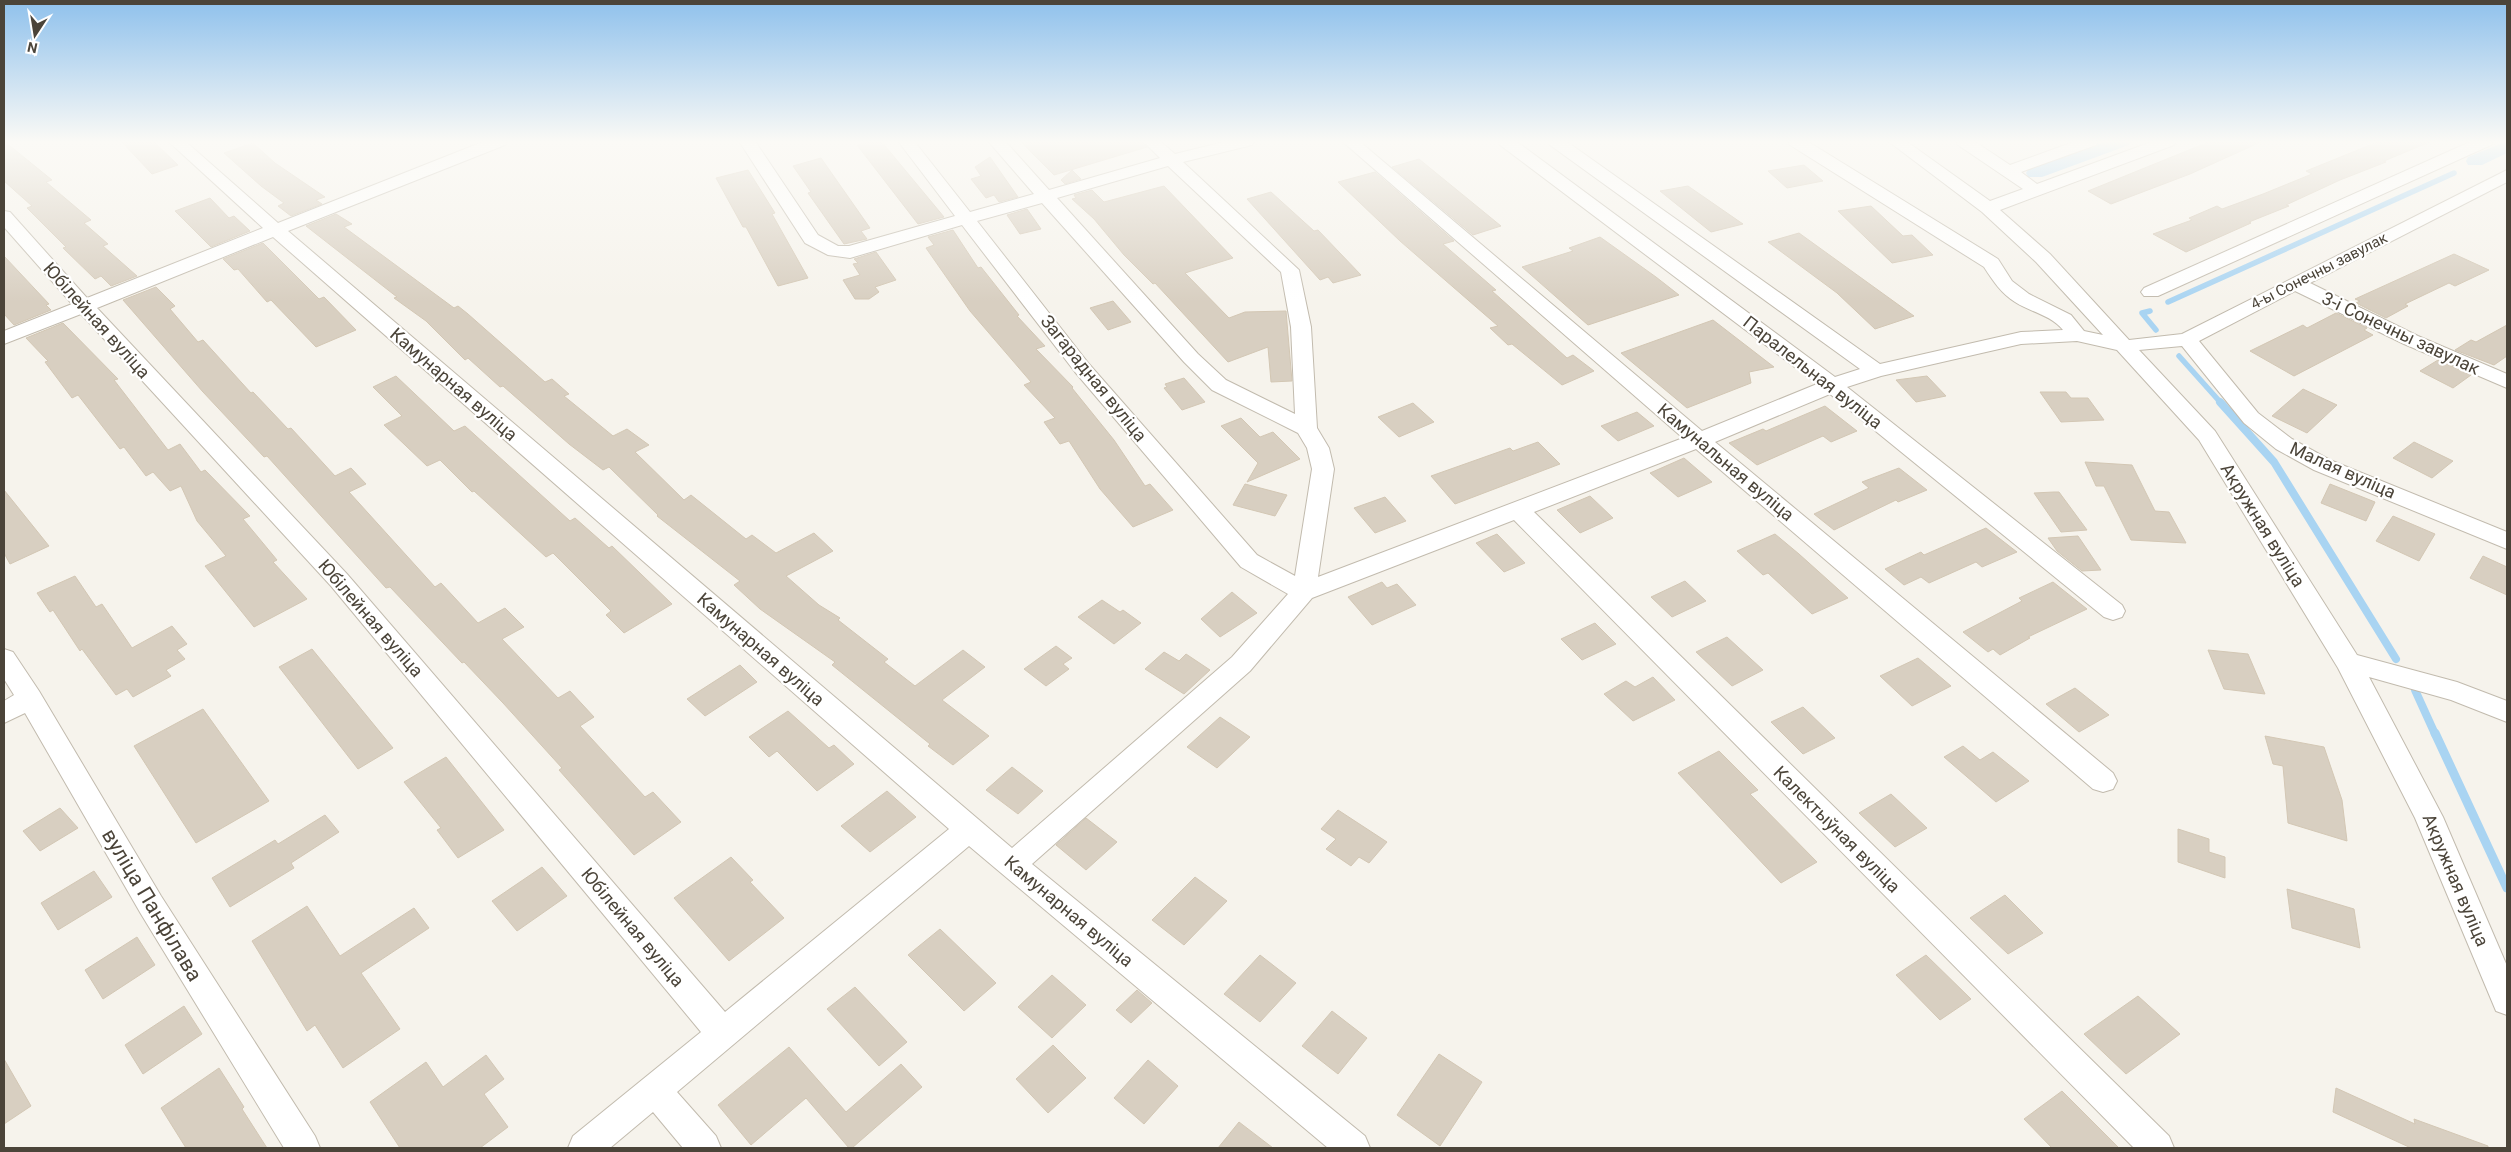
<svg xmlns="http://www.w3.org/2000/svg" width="2511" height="1152" viewBox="0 0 2511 1152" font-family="Roboto,sans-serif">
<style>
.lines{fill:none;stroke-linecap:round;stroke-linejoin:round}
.stream-far2{stroke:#a9d4f2;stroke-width:5.5}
.stream-far1{stroke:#a9d4f2;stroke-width:8}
.stream{stroke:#a9d4f2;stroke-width:9}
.canal{fill:#a9d4f2;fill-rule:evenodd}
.building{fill:#d8cfc1;stroke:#d3c7b4}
.minor-casing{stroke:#c2bbae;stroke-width:2}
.minor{fill:#fff;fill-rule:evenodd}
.labels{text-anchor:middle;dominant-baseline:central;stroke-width:4.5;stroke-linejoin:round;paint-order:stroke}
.far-street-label{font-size:15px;fill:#4b4439;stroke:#fff}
.street-label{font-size:18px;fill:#4b4439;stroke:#fff}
.near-street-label{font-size:21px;fill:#4b4439;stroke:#fff}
</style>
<rect width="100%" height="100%" fill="#f6f3ec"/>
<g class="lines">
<g class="stream-far2">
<polyline points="2168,302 2454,173"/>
<polyline points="2150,311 2142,313 2156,330"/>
<polyline points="2179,356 2221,403"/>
</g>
<g class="stream-far1">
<polyline points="2220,402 2274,462 2396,659"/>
<polyline points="2415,690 2435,734"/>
</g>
<polyline class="stream" points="2435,733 2507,888"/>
<g class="canal">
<polygon points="2107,141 2132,141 2129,145 2042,177 2028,177 2026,173 2028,169"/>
<polygon points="2507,141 2507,153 2482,165 2468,165 2466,161 2468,157"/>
</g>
</g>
<g class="building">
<polygon points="4,141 52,180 46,182 91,220 84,223 108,244 103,246 137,276 111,286 101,276 95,279 63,248 66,247 27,208 32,206 4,181"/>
<polygon points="121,141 153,141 178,165 152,174"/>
<polygon points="873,141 881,141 944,217 918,224 857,145"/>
<polygon points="1020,141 1141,141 1147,147 1054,175"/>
<polygon points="2211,141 2263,141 2190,174 2111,204 2088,191"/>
<polygon points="2380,141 2432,141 2384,161 2386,162 2340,180 2286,205 2289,206 2249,222 2251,223 2186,252 2153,234 2192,220 2189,218 2217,206 2222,209 2263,194 2312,174 2306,171"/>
<polygon points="253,143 275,163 325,197 316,200 322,204 291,216 278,206 284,203 261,186 224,153"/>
<polygon points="990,157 1018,197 999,202 994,195 986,198 971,179 981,176 975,167"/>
<polygon points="821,158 870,228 861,231 867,239 844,244 808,193 811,192 793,166"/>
<polygon points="1419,159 1501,226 1473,235 1392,167"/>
<polygon points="1804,165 1823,181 1787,188 1768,171"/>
<polygon points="748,170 775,213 772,214 808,278 778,286 746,227 743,227 716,178"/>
<polygon points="1072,170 1081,179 1065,184 1061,180"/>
<polygon points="1375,172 1454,241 1443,244 1496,290 1492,291 1567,358 1573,355 1594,371 1562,385 1512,344 1508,345 1490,328 1498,326 1400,241 1338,182"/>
<polygon points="1164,186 1233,258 1185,273 1229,318 1245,312 1286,311 1292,381 1271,382 1268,347 1228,362 1155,283 1153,284 1124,255 1094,219 1072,199 1076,198 1074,195 1092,190 1104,202"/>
<polygon points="1688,186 1743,224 1711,232 1660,191"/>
<polygon points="1271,192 1314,231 1318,230 1361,275 1333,283 1328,277 1320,280 1247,199"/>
<polygon points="210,198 229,218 234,216 250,231 211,247 175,211"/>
<polygon points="1871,206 1903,236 1912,235 1933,255 1892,263 1838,211"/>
<polygon points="1027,209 1041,229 1020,234 1007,215"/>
<polygon points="336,214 352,224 344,227 454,308 458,306 468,314 545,382 552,379 569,394 564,396 613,436 627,429 649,445 635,452 684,500 691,495 746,539 752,535 776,553 814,533 833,551 786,576 819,605 840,618 838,620 888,659 884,662 915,686 963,650 985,667 942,700 989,736 953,765 928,746 930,744 832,665 835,662 760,609 734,585 740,581 657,516 658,515 609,467 603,470 569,444 503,386 500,387 468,358 465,360 426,321 394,298 397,297 306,226"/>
<polygon points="953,230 978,268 981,267 1019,315 1017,316 1045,346 1036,349 1073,387 1072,388 1114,440 1145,486 1150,484 1173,510 1133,527 1100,489 1069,441 1060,444 1044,422 1055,418 1024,385 1031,382 970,311 926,248 934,245 928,237"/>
<polygon points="1799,233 1914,316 1875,329 1837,293 1768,242"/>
<polygon points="1600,237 1656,277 1679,295 1588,325 1522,267 1573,251 1569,248"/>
<polygon points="263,243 319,299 324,297 356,330 316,347 271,300 267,302 238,269 234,270 223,259"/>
<polygon points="876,252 896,280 875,287 879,292 869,299 855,299 843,280 860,275 853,264 858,263 854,259"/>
<polygon points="2454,254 2489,270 2455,286 2449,283 2405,304 2408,306 2386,318 2356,303 2360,301 2355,299"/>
<polygon points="4,256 49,304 46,305 51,310 14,325 4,314"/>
<polygon points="156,287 175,306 170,309 198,342 203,340 251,393 253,392 288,429 291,428 335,476 351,468 366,484 349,492 435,587 441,583 478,623 505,608 524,627 502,639 558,698 570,691 594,717 580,726 645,797 653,792 681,822 634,855 559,770 562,768 503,703 464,662 462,663 390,587 386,588 267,456 264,457 203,392 123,300"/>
<polygon points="1113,301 1131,322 1108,330 1090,308"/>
<polygon points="2336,313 2367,328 2364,330 2373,335 2294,376 2250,351 2303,325 2307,328"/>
<polygon points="1713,320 1774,367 1749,372 1751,383 1687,408 1621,353"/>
<polygon points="63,323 118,379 114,380 168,450 180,444 201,472 205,470 250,516 243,519 277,560 273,562 307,599 254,627 205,566 226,556 197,521 181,486 170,491 153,472 146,476 124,447 120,449 78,395 72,398 45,362 48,361 26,338"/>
<polygon points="2507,325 2507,356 2494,365 2455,350 2471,340 2476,342"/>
<polygon points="2438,360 2471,375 2453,388 2420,371"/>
<polygon points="396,376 454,431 465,426 570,521 575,518 609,548 612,546 672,604 624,633 606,615 611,611 553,553 546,557 474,491 472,492 440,460 427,466 384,425 402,416 373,387"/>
<polygon points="1927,376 1946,396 1916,402 1896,380"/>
<polygon points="1184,378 1205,402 1182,410 1164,388 1167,387 1165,384"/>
<polygon points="2303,389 2337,405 2307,433 2272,416"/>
<polygon points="2040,392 2066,392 2071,398 2088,398 2104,420 2061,422"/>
<polygon points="1413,403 1434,422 1399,437 1378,417"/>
<polygon points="1825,406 1857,431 1831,442 1823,436 1757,465 1729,443 1763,429 1766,431"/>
<polygon points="1637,412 1654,426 1618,441 1601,426"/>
<polygon points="1241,418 1260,437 1273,432 1300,459 1247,482 1258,463 1221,426"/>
<polygon points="1538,442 1560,464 1455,504 1431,476 1510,448 1513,451"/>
<polygon points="2414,442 2453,461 2432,478 2393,458"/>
<polygon points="1684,458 1712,482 1678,497 1650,473"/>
<polygon points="2085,462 2132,465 2155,511 2169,512 2186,543 2131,540 2104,486 2096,486"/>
<polygon points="1899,468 1927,490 1898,502 1896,500 1834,530 1814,514 1869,488 1862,482"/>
<polygon points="1245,484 1287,495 1275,516 1233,505"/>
<polygon points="2330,484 2375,502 2366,521 2321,503"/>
<polygon points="4,490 49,546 10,564 4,553"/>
<polygon points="2054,492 2059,492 2087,530 2061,532 2034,493"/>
<polygon points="1590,496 1613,518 1580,533 1557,510"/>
<polygon points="1385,497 1406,521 1375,533 1354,508"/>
<polygon points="2393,516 2435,534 2419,561 2376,541"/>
<polygon points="1986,528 2017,552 1982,567 1976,562 1929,583 1921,577 1904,585 1885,569 1921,552 1924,555"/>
<polygon points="1497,534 1525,563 1504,572 1476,543"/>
<polygon points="1775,534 1799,554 1848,598 1812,614 1768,573 1763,575 1737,551"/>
<polygon points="2078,536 2101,570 2082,571 2057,551 2048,538"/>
<polygon points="2483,556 2507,567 2507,595 2470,578"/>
<polygon points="75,576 96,607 102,604 132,648 172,626 187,644 177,650 185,659 166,670 171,676 133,697 127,689 116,695 82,649 80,651 53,610 50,612 37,593"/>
<polygon points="1685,581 1706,601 1672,617 1651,597"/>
<polygon points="1382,582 1387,588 1397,584 1416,605 1372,625 1348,597"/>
<polygon points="2053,582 2087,609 2028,637 2030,638 2000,655 1993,649 1988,652 1963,632 2022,601 2019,598"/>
<polygon points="1232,592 1257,613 1220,637 1201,619"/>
<polygon points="1102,600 1120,612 1123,610 1141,623 1114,644 1078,617"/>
<polygon points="1595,623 1616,644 1582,660 1561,639"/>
<polygon points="1727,637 1763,670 1732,686 1696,652"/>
<polygon points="1056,646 1072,658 1063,664 1069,669 1046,686 1024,669"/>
<polygon points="312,649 393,748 358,769 279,667"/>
<polygon points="2208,650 2248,654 2265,694 2224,689"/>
<polygon points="1164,652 1179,661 1186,654 1210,670 1184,694 1145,669"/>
<polygon points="1918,658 1951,686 1912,706 1880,676"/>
<polygon points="740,665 757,682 705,716 687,699"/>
<polygon points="1653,677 1675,700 1633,721 1604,694 1626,681 1635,687"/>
<polygon points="2075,688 2109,715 2079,732 2046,704"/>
<polygon points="1803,707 1835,738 1803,754 1771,722"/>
<polygon points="203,709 269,801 196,843 134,746"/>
<polygon points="788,711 829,748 834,745 854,764 817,791 777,751 769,757 749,737"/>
<polygon points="1220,717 1250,737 1217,768 1187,747"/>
<polygon points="2265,736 2324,747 2342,800 2347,841 2288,823 2283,766 2273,764"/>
<polygon points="1963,746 1980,760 1993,752 2029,781 1996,802 1944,757"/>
<polygon points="1719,751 1758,790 1750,794 1817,862 1781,883 1678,773"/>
<polygon points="446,757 504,830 458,858 437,830 441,828 404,782"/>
<polygon points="1012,767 1043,791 1018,814 986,790"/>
<polygon points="887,791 916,817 870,852 841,826"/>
<polygon points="1891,794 1927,828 1895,847 1859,813"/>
<polygon points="60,808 78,828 40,851 23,831"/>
<polygon points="1338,810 1387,842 1369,863 1359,857 1351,866 1326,849 1336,839 1321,829"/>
<polygon points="325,815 339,832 291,863 294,868 230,907 212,878 275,840 278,844"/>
<polygon points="1086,818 1117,842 1086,870 1056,845"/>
<polygon points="2178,829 2209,839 2209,852 2225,857 2225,878 2178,862"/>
<polygon points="731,857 753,880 750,882 784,918 729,961 674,898"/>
<polygon points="542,867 567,896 517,931 492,901"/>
<polygon points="94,871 112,897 58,930 41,903"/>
<polygon points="1195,877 1227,901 1184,945 1152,920"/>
<polygon points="2287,889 2354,909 2360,948 2292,928"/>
<polygon points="2005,895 2043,933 2008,954 1970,918"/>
<polygon points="307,906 340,956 414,908 429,928 361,973 400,1029 343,1068 315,1025 307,1031 252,941"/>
<polygon points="940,929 996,983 964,1011 908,955"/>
<polygon points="137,937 155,965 103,999 85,970"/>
<polygon points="1260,955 1296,983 1260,1022 1224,994"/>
<polygon points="1926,955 1971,999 1940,1020 1896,975"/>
<polygon points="1052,975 1086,1005 1052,1038 1018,1007"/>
<polygon points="855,987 907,1042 879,1066 827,1009"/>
<polygon points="1137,990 1152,1003 1131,1023 1116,1010"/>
<polygon points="2138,996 2180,1034 2126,1074 2084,1034"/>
<polygon points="184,1006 202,1034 143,1074 125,1045"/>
<polygon points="1332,1011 1367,1038 1338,1074 1302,1046"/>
<polygon points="1053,1045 1086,1078 1048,1113 1016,1079"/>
<polygon points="789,1047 846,1112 901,1064 922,1087 852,1148 849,1148 806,1098 751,1145 718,1105"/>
<polygon points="1439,1054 1482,1082 1440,1146 1397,1115"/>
<polygon points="486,1055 504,1079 484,1094 508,1127 480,1148 400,1148 370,1102 426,1062 443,1087"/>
<polygon points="4,1059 31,1106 4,1124"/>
<polygon points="1148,1060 1178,1086 1144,1124 1114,1098"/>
<polygon points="219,1068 244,1107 242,1109 267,1148 186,1148 161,1108"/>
<polygon points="2336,1088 2415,1124 2414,1119 2488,1146 2488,1148 2411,1148 2333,1112"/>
<polygon points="2062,1091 2119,1148 2052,1148 2024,1119"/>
<polygon points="1239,1122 1273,1148 1218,1148"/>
</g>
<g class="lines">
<defs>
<g id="minor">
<path d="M 168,141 L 185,141 L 278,223 L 485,141 L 507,141 L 505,145 L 288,231 L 1012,848 L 1232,657 L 1288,594 L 1241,567 L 1075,372 L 962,225 L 850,258 L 828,255 L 805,243 L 739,141 L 755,141 L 818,235 L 838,246 L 849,246 L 955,216 L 898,141 L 914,141 L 970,212 L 1034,194 L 988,141 L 1005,141 L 1049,190 L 1160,158 L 1143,141 L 1160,141 L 1175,154 L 1228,141 L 1254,141 L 1252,145 L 1183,162 L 1299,270 L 1311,327 L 1317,428 L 1329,448 L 1334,469 L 1318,577 L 1683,438 L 1342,141 L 1359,141 L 1702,431 L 1817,384 L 1500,145 L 1498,141 L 1516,141 L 1835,377 L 1860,369 L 1550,145 L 1548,141 L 1566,141 L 1880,364 L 2021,332 L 2063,330 C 2051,315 2030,312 2015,302 C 2001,293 1993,281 1984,267 L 1790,145 L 1788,141 L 1807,141 L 1998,259 L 2012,281 L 2029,294 L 2071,315 L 2084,331 L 2103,335 L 2036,262 L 1982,212 L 1888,141 L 1906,141 L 1990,201 L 2023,189 L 1958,145 L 1956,141 L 1974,141 L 2010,165 L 2076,141 L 2098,141 L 2096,145 L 2021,172 L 2037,184 L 2154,141 L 2176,141 L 2174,145 L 2000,210 L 2050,254 L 2129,340 L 2182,334 L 2507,170 L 2507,182 L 2310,283 L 2418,336 L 2507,374 L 2507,388 L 2404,344 L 2295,291 L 2199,341 L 2258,413 L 2292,439 L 2330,460 L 2507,532 L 2507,549 L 2314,470 L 2276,449 L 2244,423 L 2182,346 L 2139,350 L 2215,431 L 2357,655 L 2457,682 L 2507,701 L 2507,722 L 2451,700 L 2369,677 L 2443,817 L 2507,966 L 2507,1015 L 2496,1011 L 2415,818 L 2338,668 L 2199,440 L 2117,350 L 2077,341 L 2021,344 L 1881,376 L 1847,387 L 2122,605 L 2125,611 L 2122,617 L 2113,620 L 2104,617 L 1830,394 L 1715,442 L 2113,773 L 2117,781 L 2113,789 L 2103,792 L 2093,789 L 1696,449 L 1534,512 L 2169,1136 L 2174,1148 L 2134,1148 L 1514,520 L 1312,598 L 1250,671 L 1032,864 L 1365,1136 L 1370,1148 L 1328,1148 L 969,846 L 677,1092 L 716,1136 L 721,1148 L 683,1148 L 653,1112 L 610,1148 L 568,1148 L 573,1136 L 701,1032 L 331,586 L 81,314 L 4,344 L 4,331 L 72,304 L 4,227 L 4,211 L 10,212 L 87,298 L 263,228 ZM 1168,166 L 1281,272 L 1291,327 L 1295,414 L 1226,380 L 1198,354 L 1057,198 ZM 1042,203 L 1184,362 L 1212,390 L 1298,433 L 1307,448 L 1312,469 L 1295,576 L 1257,555 L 1089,364 L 977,221 ZM 273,237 L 949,829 L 725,1012 L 347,574 L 97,308 Z"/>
<polygon points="2472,141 2493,141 2491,145 2158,296 2144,296 2141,292 2144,288"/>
<polygon points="4,649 13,652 39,691 161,896 315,1136 320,1148 284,1148 141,914 25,713 4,723 4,701 14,695 4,679"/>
</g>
</defs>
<use href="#minor" class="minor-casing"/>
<use href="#minor" class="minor"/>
</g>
<linearGradient id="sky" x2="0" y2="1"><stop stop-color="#8fc1ec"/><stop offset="0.47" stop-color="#fbfaf6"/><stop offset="1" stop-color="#fbfaf6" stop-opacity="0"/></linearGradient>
<rect width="2511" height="302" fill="url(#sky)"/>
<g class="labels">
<g class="far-street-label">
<text transform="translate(2319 271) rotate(-27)">4-ы Сонечны завулак</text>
</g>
<g class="street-label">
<text transform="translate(97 320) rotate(48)">Юбілейная вуліца</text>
<text transform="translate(2401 333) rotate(25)">3-і Сонечны завулак</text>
<text transform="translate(1813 372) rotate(38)">Паралельная вуліца</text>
<text transform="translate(1094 378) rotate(51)">Загарадная вуліца</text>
<text transform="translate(454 384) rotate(41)">Камунарная вуліца</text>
<text transform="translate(1726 462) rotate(40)">Камунальная вуліца</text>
<text transform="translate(2343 470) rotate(24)">Малая вуліца</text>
<text transform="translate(2263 525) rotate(58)">Акружная вуліца</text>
<text transform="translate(371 618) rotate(49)">Юбілейная вуліца</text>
<text transform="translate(761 649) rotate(41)">Камунарная вуліца</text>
<text transform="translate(1837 829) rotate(45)">Калектыўная вуліца</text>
<text transform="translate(2456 880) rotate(67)">Акружная вуліца</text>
<text transform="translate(1069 911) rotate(40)">Камунарная вуліца</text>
<text transform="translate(633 927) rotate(50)">Юбілейная вуліца</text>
</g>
<g class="near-street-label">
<text transform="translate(152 905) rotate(59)">вуліца Панфілава</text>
</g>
</g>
<rect width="2511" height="1152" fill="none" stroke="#4b4439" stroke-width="10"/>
<g transform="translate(35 35) rotate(192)" stroke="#ffffff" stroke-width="4" paint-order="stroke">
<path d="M0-4L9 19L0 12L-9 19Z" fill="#4b4439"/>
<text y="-8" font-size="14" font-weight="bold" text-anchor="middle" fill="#4b4439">N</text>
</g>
</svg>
